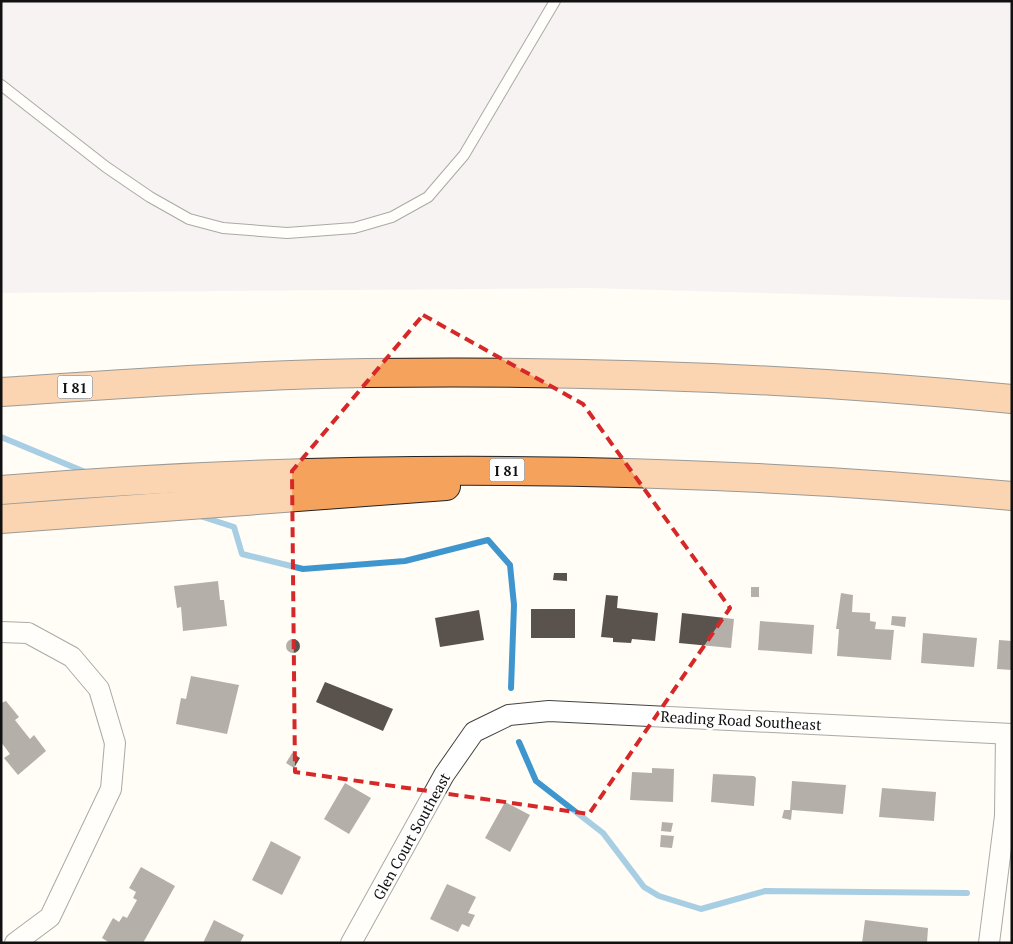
<svg xmlns="http://www.w3.org/2000/svg" width="1013" height="944" viewBox="0 0 1013 944" font-family="'PT Serif',serif">
<style>
.industrial{fill:#eee6ef}
.lines{fill:none;stroke-linecap:round;stroke-linejoin:round}
.stream{stroke:#3f96cf;stroke-width:6}
.building{fill:#5a524d}
.service-casing{stroke:#444;stroke-width:12}
.minor-casing{stroke:#444;stroke-width:22}
.motorway-casing{stroke:#222;stroke-width:30}
.service{stroke:#fff;stroke-width:10}
.minor{stroke:#fff;stroke-width:20}
.motorway{stroke:#f5a25d;stroke-width:28}
.marked{fill:none;stroke:#d62828;stroke-width:4;stroke-dasharray:10 6;stroke-linejoin:round}
.labels{text-anchor:middle;dominant-baseline:central;stroke-width:5;stroke-linejoin:round;paint-order:stroke}
.shield{fill:#fff;stroke:#585858;stroke-width:1}
.shield-label{font-size:14px;font-weight:bold;fill:#111}
.street-label{font-size:15px;fill:#111;stroke:#fff}
</style>
<rect width="100%" height="100%" fill="#fffdf5"/>
<polygon class="industrial" points="1,1 1012,1 1012,300 589,288 1,293"/>
<g class="lines">
<g class="stream">
<polyline points="1,437 90,474"/>
<polyline points="197,515 234,527 242,554 303,569 405,561 488,540 510,565 514,605 511,688"/>
<polyline points="519,742 536,781 603,833 644,887 659,896 701,909 765,891 967,893"/>
</g>
</g>
<g class="building">
<polygon points="554,573 567,573 567,581 553,580"/>
<polygon points="218,581 220,600 224,600 227,626 183,631 181,607 177,608 174,586"/>
<rect x="751" y="587" width="8" height="10"/>
<polygon points="841,593 853,595 852,612 870,613 870,621 876,622 875,629 894,630 891,660 837,656 839,629 836,629"/>
<polygon points="606,595 618,596 617,608 658,613 655,641 632,639 631,643 613,642 613,638 601,637"/>
<rect x="531" y="609" width="44" height="29"/>
<polygon points="479,610 484,640 440,647 435,618"/>
<polygon points="682,613 734,619 731,648 679,643"/>
<polygon points="892,616 906,617 905,627 891,625"/>
<polygon points="760,621 814,625 812,654 758,650"/>
<polygon points="923,633 977,638 974,667 921,663"/>
<circle cx="293" cy="646" r="7"/>
<polygon points="999,640 1012,641 1012,670 997,669"/>
<polygon points="191,676 239,685 227,734 176,724 181,698 186,699"/>
<polygon points="325,682 393,709 383,731 316,702"/>
<polygon points="6,701 19,717 15,720 30,739 34,735 46,751 18,775 4,758 10,754 1,742 1,703"/>
<polygon points="292,753 300,758 294,768 286,763"/>
<polygon points="652,768 674,769 673,802 630,800 632,772 652,773"/>
<polygon points="713,774 754,776 756,778 754,806 711,802"/>
<polygon points="792,781 846,785 843,814 792,810 791,820 782,818 784,810 790,810"/>
<polygon points="345,783 371,798 349,834 324,819"/>
<polygon points="882,788 936,792 934,821 879,817"/>
<polygon points="505,802 530,815 510,852 485,838"/>
<polygon points="662,822 673,823 671,832 661,831"/>
<polygon points="661,835 674,836 672,848 660,847"/>
<polygon points="271,841 301,857 282,895 252,880"/>
<polygon points="141,867 175,886 143,943 110,943 102,938 113,918 119,922 123,916 127,918 137,900 133,898 136,892 129,888"/>
<polygon points="447,884 476,897 468,913 475,915 469,927 462,924 458,932 430,919"/>
<polygon points="214,920 244,935 240,943 203,943"/>
<polygon points="865,920 928,928 927,943 862,943"/>
</g>
<g class="lines">
<defs>
<polyline id="service" points="1,85 106,167 150,197 189,219 223,228 287,233 354,228 392,217 428,197 464,155 555,1"/>
<g id="minor">
<polyline points="1,632 28,633 72,657 99,689 115,743 111,789 50,917 15,943"/>
<polyline points="351,943 444,775 474,732 509,715 549,711 1012,734"/>
<polyline points="989,943 1005,816 1006,734"/>
</g>
<g id="motorway">
<path d="M 1,392 C 123,384 245,375 367,373 C 582,370 797,378 1012,399"/>
<path d="M 1,490 C 338,462 675,465 1012,496"/>
<polyline points="1,519 446,486"/>
</g>
</defs>
<use href="#service" class="service-casing"/>
<use href="#minor" class="minor-casing"/>
<use href="#motorway" class="motorway-casing"/>
<use href="#service" class="service"/>
<use href="#minor" class="minor"/>
<use href="#motorway" class="motorway"/>
</g>
<path d="M0 0H1013V944H0ZM 423,315 L 583,404 L 730,608 L 589,814 L 295,772 L 292,471 Z" fill="#fffdf5" fill-opacity=".55" fill-rule="evenodd"/>
<path class="marked" d="M 423,315 L 583,404 L 730,608 L 589,814 L 295,772 L 292,471 Z"/>
<g class="labels">
<g class="shield">
<rect x="57.5" y="375.5" width="35" height="23" rx="4"/>
<rect x="489.5" y="458.5" width="35" height="23" rx="4"/>
</g>
<g class="shield-label">
<text x="75" y="387">I 81</text>
<text x="507" y="470">I 81</text>
</g>
<g class="street-label">
<text transform="translate(741 720) rotate(3)">Reading Road Southeast</text>
<text transform="translate(411 836) rotate(-61)">Glen Court Southeast</text>
</g>
</g>
<rect width="1013" height="944" fill="none" stroke="#111111" stroke-width="5"/>
</svg>
